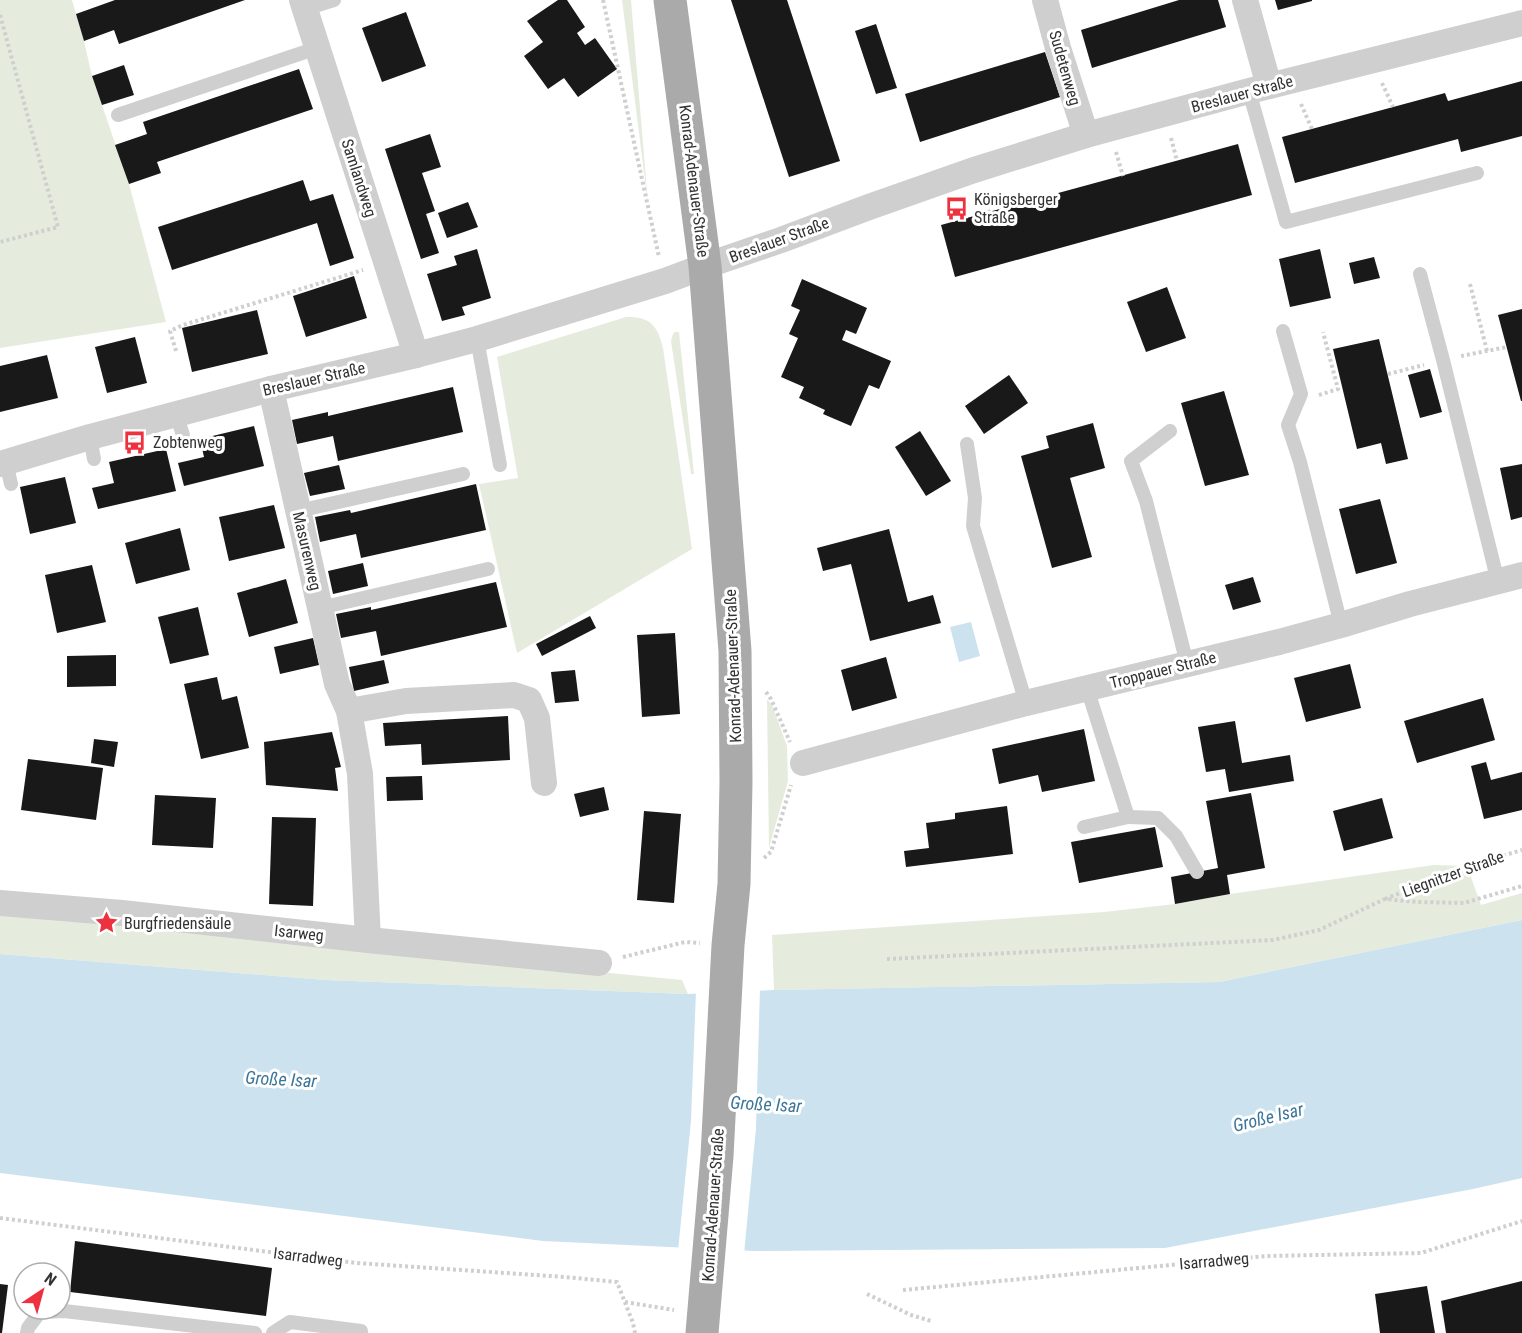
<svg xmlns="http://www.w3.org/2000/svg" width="1522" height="1333" viewBox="0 0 1522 1333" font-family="'Roboto Condensed',sans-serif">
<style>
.green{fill:#e5ecde}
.water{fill:#cde2ef}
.pier{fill:#fff}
.building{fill:#191919}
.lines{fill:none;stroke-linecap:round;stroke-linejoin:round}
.path{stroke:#cfcfcf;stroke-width:4;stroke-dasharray:3 3;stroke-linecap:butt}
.service{stroke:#cfcfcf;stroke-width:14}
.minor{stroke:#cfcfcf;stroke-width:26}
.primary{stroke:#aaa;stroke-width:33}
.labels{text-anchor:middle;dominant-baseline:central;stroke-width:6;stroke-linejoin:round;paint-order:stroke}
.street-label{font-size:16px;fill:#323232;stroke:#fff}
.poi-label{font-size:16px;fill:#323232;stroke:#fff;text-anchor:start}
.water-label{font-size:18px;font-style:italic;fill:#3b759a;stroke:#fff}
</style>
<rect width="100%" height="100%" fill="#fff"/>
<g class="green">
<polygon points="0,0 72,0 84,41 92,76 129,184 166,322 0,348"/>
<polygon points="622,0 631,0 648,203"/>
<path d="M 626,317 C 650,316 658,326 663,348 L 692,549 L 517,653 L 479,484 L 518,478 L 497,357 Z"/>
<polygon points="675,332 679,332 694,474 691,474 671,341 673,334"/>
<polygon points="767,699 772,705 787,746 788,781 769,848"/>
<polygon points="1434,865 1467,866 1481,905 1522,893 1522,920 1219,982 774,990 772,935 1104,912 1175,904 1230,894"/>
<polygon points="0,913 682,980 688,994 326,980 0,954"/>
</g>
<g class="water">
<polygon points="971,622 980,656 959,662 950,627"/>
<polygon points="1522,920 1522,1178 1473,1189 1165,1248 753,1251 543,1241 0,1173 0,954 326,980 688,994 774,990 1219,982"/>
</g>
<polygon class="pier" points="760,988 756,1128 744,1254 678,1251 691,1121 696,991"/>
<g class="building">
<polygon points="115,0 245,0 119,44 114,30 84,41 76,14"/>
<polygon points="558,0 567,0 585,27 577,33 585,45 595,38 617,69 578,97 564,78 548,89 524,56 543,42 527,21"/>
<polygon points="731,0 787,0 840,161 789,177"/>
<polygon points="1179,0 1218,0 1226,27 1092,68 1081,30"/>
<polygon points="1275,0 1312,0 1312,1 1278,10"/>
<polygon points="406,12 426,66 382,82 362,28"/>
<polygon points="876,24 897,88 876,94 855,31"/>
<polygon points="1045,52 1060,97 920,142 905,94"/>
<polygon points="124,65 134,95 102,105 92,76"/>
<polygon points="299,69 313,109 157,162 161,173 129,184 115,145 147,134 143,122"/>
<polygon points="1522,81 1522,136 1461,152 1458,139 1295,183 1282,137 1445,93 1448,101"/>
<polygon points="430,134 441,167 422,173 435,211 426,214 439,253 421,259 385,149"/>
<polygon points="1238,144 1252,195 955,277 941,225"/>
<polygon points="303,180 310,201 333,194 354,258 330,266 317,223 172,270 158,227"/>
<polygon points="468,202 478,227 447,238 438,213"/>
<polygon points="477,249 491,298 462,307 465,315 442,321 427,274 457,265 454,256"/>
<polygon points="1320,249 1331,298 1290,307 1279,259"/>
<polygon points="1374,257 1380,278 1354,284 1349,263"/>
<polygon points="354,276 367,318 306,337 293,296"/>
<polygon points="802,279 867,308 856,334 846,330 842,340 891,361 879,389 869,385 851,426 823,414 825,410 799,398 804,387 781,377 798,338 789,334 800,310 791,306"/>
<polygon points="1167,287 1186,338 1146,352 1127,302"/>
<polygon points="1522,309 1522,401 1521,401 1498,315"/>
<polygon points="257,310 268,354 192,372 182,328"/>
<polygon points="135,337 147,383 107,393 95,347"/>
<polygon points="1379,339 1408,459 1386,464 1381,443 1357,449 1333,349"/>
<polygon points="47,355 58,398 0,412 0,366"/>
<polygon points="1430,369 1442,412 1420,418 1408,375"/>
<polygon points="1009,375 1028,403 984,434 965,406"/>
<polygon points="453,387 463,432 338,461 333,436 297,444 292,420 328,412 328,416"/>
<polygon points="1224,391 1249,475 1205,486 1181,403"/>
<polygon points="1093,423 1105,468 1070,478 1092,557 1052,568 1021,456 1049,448 1046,436"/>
<polygon points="254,426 264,466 184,486 178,463 204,457 200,439"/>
<polygon points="920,431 951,481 926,496 895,447"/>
<polygon points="166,449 176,491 98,509 92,488 114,483 109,462"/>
<polygon points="1522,464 1522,517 1511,520 1500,468"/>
<polygon points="339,465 345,489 310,496 304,473"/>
<polygon points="65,477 76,523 30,534 20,487"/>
<polygon points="476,484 486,530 361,558 356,534 320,542 315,517 350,510 351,513"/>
<polygon points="1380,499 1397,563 1356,574 1339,509"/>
<polygon points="274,505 285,548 229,561 219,517"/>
<polygon points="180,528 190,570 136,584 125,543"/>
<polygon points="889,529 908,602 933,595 941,623 870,641 851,564 823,571 817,548"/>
<polygon points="363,563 368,586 333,594 328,571"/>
<polygon points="92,565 106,622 57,633 45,575"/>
<polygon points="1253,577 1261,602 1233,610 1225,585"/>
<polygon points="286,579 298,623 249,637 237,593"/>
<polygon points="496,582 507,627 381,656 376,631 341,638 336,614 371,607 371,610"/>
<polygon points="198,607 209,655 170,664 158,617"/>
<polygon points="590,616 596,628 542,656 536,644"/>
<polygon points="675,633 680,714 642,717 637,635"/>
<polygon points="313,638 319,665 280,674 274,647"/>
<polygon points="116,655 116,686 67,687 67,656"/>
<polygon points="886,657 897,698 852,711 841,670"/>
<polygon points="384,660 389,683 354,691 349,667"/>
<polygon points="1350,664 1361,708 1306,722 1294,678"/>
<polygon points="575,670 579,701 555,703 551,672"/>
<polygon points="217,677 222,700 237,696 249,748 201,759 184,684"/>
<polygon points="1483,698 1495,740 1417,763 1404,721"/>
<polygon points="508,716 510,760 422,765 421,744 385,746 383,723"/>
<polygon points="1235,721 1242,763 1290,755 1294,781 1229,792 1225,769 1206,772 1198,727"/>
<polygon points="1084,729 1095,781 1042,792 1038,775 999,784 992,749"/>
<polygon points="332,732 341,767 335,768 338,791 266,785 264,742"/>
<polygon points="94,739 118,742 114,767 91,763"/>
<polygon points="28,759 103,768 96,820 21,810"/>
<polygon points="1486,762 1491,780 1522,772 1522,810 1484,819 1471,766"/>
<polygon points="422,776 423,800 387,801 386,777"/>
<polygon points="604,787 609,810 580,817 574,794"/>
<polygon points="1251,793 1265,868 1227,875 1230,894 1175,904 1171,877 1218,868 1206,801"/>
<polygon points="155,795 216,798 213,848 152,845"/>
<polygon points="1382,798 1393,838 1344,851 1333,811"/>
<polygon points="1007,806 1013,854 906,867 904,851 929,848 926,823 955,819 955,813"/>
<polygon points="644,811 681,814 674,903 637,900"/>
<polygon points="272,817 316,818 313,906 269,904"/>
<polygon points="1155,827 1163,867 1079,883 1071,842"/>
<polygon points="75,1241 272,1268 266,1316 70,1292"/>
<polygon points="1522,1281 1522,1333 1446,1333 1441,1301"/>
<polygon points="0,1284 8,1285 2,1333 0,1333"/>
<polygon points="1427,1286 1435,1333 1380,1333 1375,1294"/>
</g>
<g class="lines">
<g class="path">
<polyline points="603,0 659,257"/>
<polyline points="0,15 58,227 0,242"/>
<polyline points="1382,83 1393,107"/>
<polyline points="1301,104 1312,129"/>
<polyline points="1171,138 1177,161"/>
<polyline points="1116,152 1123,176"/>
<polyline points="982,193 989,212"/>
<polyline points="1470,284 1487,351"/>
<polyline points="176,351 170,331 183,325 363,270"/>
<polyline points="1461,356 1507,347"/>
<polyline points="1388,374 1424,365"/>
<polyline points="1319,395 1338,389 1323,332"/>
<polyline points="766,692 771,699 790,742"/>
<polyline points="764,858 771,852 791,785"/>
<polyline points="1385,899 1467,866 1522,850"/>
<polyline points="623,957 685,942 700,943"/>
<polyline points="887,959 1273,940 1319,930 1385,899 1417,902 1464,903 1522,886"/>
<polyline points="0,1218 357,1263 565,1277 617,1282 633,1323 635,1333"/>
<polyline points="903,1290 1267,1256 1421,1253 1522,1221"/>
<polyline points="867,1294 911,1315 931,1321"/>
<polyline points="625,1302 674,1310"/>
</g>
<g class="service">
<polyline points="305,9 334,0"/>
<polyline points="1249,91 1286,222 1477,173"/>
<polyline points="118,115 317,48"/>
<polyline points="1420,274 1443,360 1498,582"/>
<polyline points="1283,331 1301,394 1288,425 1300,462 1341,625"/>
<polyline points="477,339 500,465"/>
<polyline points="176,414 183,435"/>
<polyline points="1170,431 1131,461 1146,501 1187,664"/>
<polyline points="90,437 94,459"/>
<polyline points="967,444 975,498 973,526 1026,703"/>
<polyline points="6,462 11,484"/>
<polyline points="298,511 463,474"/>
<polyline points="320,608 488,569"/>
<polyline points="1087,688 1128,817 1158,818 1176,836 1197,872"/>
<polyline points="1084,827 1128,817"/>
<polyline points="27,1333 28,1328 40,1312 64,1311 255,1333"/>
<polyline points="273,1333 290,1322 361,1331 361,1333"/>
</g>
<g class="minor">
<polyline points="302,0 416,355"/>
<polyline points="1045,0 1058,48 1086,135"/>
<polyline points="1245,0 1269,86"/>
<polyline points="271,389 337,684 349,711 360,774 368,940"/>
<polyline points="0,464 90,437 271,389 416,355 477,339 665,281 705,266 781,240 869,207 974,170 1086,135 1249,91 1522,23"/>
<polyline points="349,711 406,701 514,695 529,700 537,718 544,783"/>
<polyline points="803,763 1026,703 1279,642 1341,625 1410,604 1522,575"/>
<polyline points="0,903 122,913 368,940 599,963"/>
</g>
<polyline class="primary" points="670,0 705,266 735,651 736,782 734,884 728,945 717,1156 702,1333"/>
</g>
<defs>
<symbol id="bus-bare" viewBox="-9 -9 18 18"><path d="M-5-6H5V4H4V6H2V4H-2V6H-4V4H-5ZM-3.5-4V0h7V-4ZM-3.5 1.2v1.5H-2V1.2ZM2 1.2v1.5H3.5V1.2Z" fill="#ed313e" stroke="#fff" stroke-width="2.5" paint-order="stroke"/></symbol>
<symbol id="sight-bare" viewBox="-9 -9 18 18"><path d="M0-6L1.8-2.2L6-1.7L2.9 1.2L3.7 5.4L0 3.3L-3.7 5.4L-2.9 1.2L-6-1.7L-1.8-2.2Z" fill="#ed313e" stroke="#fff" stroke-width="2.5" paint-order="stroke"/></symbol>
</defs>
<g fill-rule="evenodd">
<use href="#bus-bare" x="940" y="192" width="33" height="33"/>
<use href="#bus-bare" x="118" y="426" width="33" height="33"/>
<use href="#sight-bare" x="90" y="906" width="33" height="33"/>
</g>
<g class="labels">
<g class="street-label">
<text transform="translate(1065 68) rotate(74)">Sudetenweg</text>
<text transform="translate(1242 94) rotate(-15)">Breslauer Straße</text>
<text transform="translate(359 178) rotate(72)">Samlandweg</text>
<text transform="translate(694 181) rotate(83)">Konrad-Adenauer-Straße</text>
<text transform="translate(779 240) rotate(-20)">Breslauer Straße</text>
<text transform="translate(314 379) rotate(-13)">Breslauer Straße</text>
<text transform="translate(307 551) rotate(77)">Masurenweg</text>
<text transform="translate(733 666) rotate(-92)">Konrad-Adenauer-Straße</text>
<text transform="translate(1163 670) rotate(-14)">Troppauer Straße</text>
<text transform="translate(1453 874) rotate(-20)">Liegnitzer Straße</text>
<text transform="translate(299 933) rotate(6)">Isarweg</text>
<text transform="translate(713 1205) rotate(-86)">Konrad-Adenauer-Straße</text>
<text transform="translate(308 1257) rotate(7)">Isarradweg</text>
<text transform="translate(1214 1261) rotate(-5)">Isarradweg</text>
</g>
<g class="poi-label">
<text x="974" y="199">Königsberger<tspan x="974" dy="18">Straße</tspan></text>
<text x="153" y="442">Zobtenweg</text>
<text x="124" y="923">Burgfriedensäule</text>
</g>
<g class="water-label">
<text transform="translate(281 1079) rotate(3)">Große Isar</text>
<text transform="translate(766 1104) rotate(3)">Große Isar</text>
<text transform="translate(1268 1117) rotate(-14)">Große Isar</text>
</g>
</g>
<g transform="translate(42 1291) rotate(36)"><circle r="28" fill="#ffffff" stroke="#adadad" stroke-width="1.5"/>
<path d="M0-4.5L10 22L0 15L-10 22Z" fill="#ed313e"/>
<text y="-9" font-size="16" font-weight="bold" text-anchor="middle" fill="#323232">N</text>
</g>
</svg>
